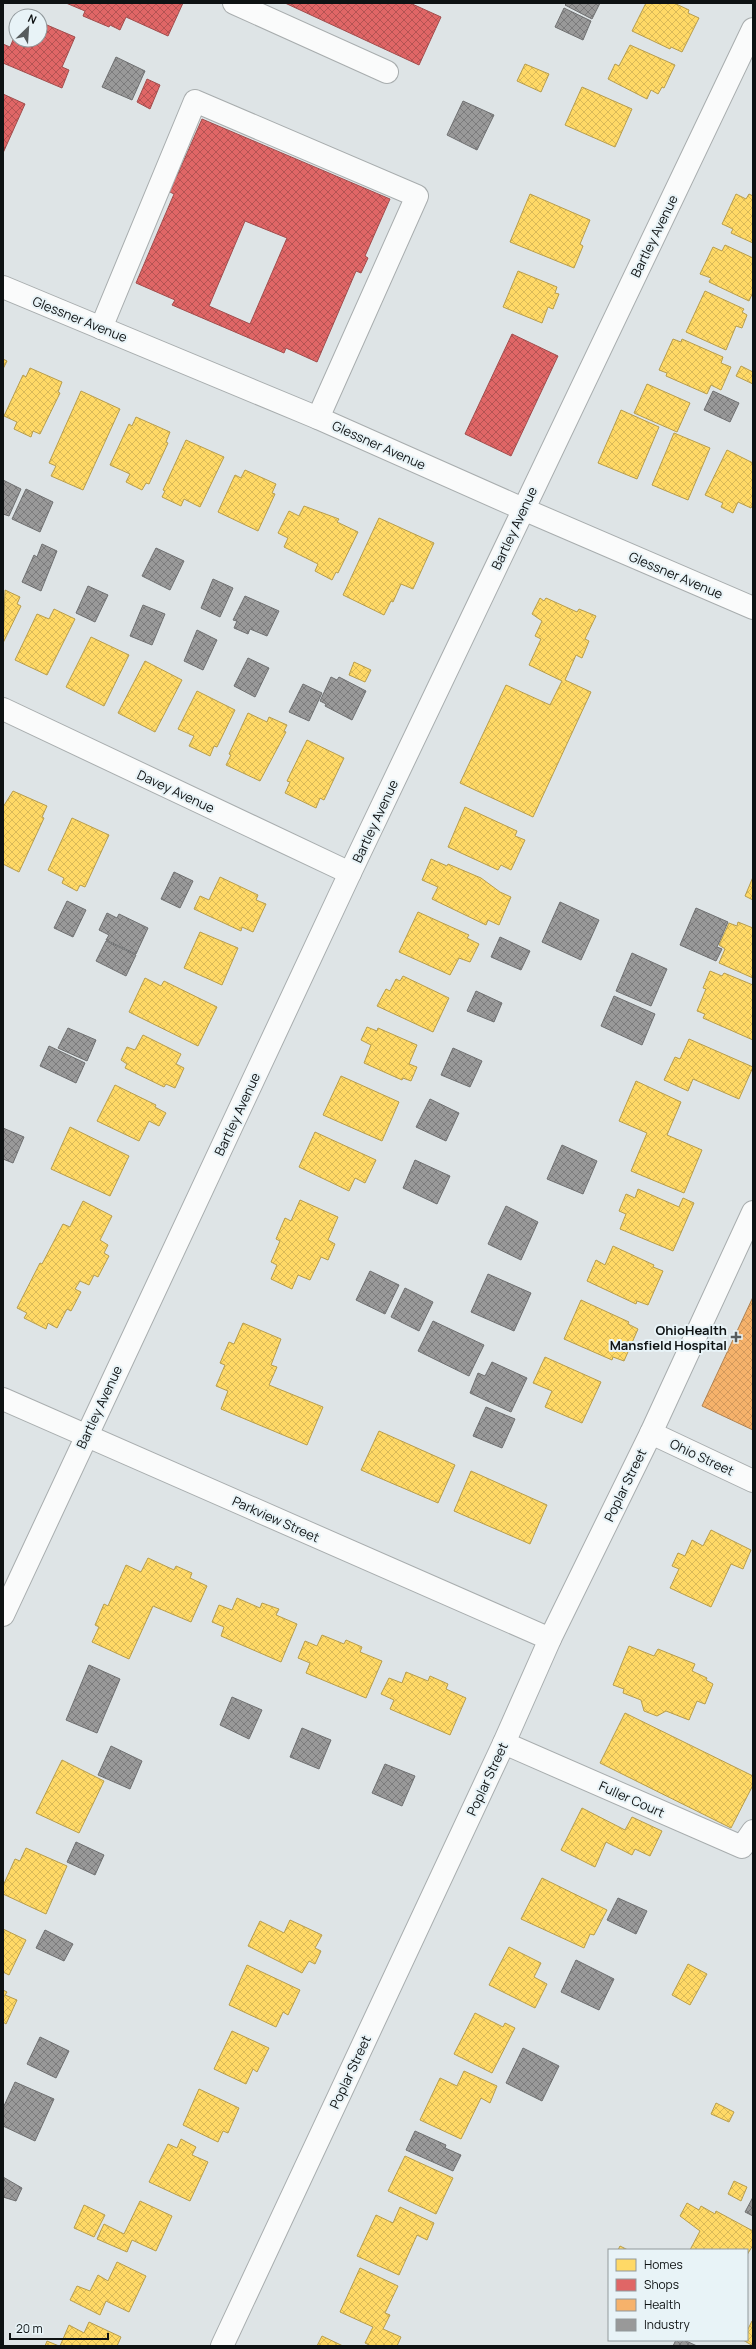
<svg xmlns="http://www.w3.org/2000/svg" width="756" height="2349" viewBox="0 0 756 2349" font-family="Manrope,sans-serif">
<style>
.homes{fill:url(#homes-cross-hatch);stroke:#b79d4d}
.shops{fill:url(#shops-cross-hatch);stroke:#a14d4d;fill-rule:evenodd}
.health{fill:url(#health-cross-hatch);stroke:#b08251}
.industry{fill:url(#industry-cross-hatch);stroke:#6f7071}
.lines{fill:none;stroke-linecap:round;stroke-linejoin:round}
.minor-casing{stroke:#a8adae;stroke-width:24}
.minor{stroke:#fafbfb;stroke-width:22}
.poi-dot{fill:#575c5d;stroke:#e8f3f7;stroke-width:1.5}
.labels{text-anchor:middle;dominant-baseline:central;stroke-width:4;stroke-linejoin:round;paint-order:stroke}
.street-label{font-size:13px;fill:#0e1213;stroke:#e8f3f7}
.poi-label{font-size:13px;font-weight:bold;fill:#0e1213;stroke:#e8f3f7;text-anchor:end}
</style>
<defs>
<pattern id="homes-cross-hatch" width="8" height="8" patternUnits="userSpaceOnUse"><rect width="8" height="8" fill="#ffd966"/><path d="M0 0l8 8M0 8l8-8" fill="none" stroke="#d9b958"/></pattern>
<pattern id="shops-cross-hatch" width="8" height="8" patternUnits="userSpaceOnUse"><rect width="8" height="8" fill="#e06666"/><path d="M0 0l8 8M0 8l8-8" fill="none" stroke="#b45353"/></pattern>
<pattern id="health-cross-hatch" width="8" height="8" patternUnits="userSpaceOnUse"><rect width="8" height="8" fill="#f6b26b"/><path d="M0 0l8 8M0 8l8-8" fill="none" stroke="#d2985c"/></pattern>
<pattern id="industry-cross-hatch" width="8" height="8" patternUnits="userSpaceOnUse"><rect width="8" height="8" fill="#999"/><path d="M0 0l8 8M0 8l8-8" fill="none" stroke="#7b7b7c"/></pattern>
</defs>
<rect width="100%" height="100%" fill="#dee4e6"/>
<g class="homes">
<polygon points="646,3 674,3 689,10 688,13 699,18 682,52 671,47 670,49 632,31"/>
<polygon points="630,45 675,65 664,88 662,87 658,94 651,90 647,99 608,79 615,64 619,66"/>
<polygon points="525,64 549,74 541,92 517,81"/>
<polygon points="582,87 632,109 615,147 565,125"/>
<polygon points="530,194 590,220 580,244 583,246 574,268 510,242"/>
<polygon points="736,194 746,199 749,194 753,196 753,243 731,233 733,229 722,224"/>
<polygon points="725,245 753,258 753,292 749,301 709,282 711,278 700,274 713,247 722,251"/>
<polygon points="518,271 557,287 555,293 559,294 553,309 548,307 542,323 503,307"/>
<polygon points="705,291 744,309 742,312 747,315 742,328 736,326 726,350 686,332"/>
<polygon points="673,339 681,342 682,339 723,357 721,363 731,367 721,390 711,385 707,394 666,376 667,373 659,370"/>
<polygon points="3,359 7,361 3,369"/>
<polygon points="741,366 753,372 753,384 736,376"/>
<polygon points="30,368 62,382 58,392 60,393 40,434 33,431 31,437 14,429 17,422 4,416 23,375 26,377"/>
<polygon points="647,384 690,403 677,432 634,413"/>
<polygon points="81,391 120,409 83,490 51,476 56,466 49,463"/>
<polygon points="621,410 659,427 637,479 598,463"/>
<polygon points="136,417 170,432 166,442 168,443 149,484 146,483 142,490 126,482 130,474 110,465 129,424 132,426"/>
<polygon points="674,433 710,448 688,500 652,485"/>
<polygon points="186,440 224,457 200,507 184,499 181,506 162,497 165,491 163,490"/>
<polygon points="727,450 753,463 753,504 751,508 738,502 733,513 721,507 723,503 705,495"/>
<polygon points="245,470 276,484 272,493 275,494 258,531 218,512 235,475 241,478"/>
<polygon points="304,506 339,519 337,522 358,532 338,573 336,572 332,580 315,571 318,564 284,547 288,538 278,533 289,511 299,516"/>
<polygon points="379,518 434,543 413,589 401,584 393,602 391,601 384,615 343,595"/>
<polygon points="5,590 20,597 17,604 21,606 3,643"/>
<polygon points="540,598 544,601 546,598 577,612 579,609 596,616 585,639 589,641 582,658 576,655 565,680 591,692 533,817 460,783 506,685 550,705 562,681 529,665 541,639 535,636 542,621 532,614"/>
<polygon points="54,609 75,619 47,675 15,660 37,614 49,619"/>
<polygon points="91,637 129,655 104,706 66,687"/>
<polygon points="145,661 182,680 155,732 118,713"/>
<polygon points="354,662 371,670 365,682 349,675"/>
<polygon points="197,691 235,710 217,747 214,746 210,756 189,746 194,736 178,729"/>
<polygon points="248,713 267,722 269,717 287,725 284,731 286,732 260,781 226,765 231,755 229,754"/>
<polygon points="307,740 344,758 324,800 320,798 316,808 285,793 290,782 287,781"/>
<polygon points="13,791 47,806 42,817 44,818 19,872 3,864 3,807"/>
<polygon points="465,807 517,831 515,836 525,840 511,870 501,865 498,870 448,847"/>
<polygon points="72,818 109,835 85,887 80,885 77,891 62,883 64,878 48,870"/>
<polygon points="431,859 447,866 448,864 481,878 500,892 511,897 499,925 488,920 486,925 432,899 438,887 422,880"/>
<polygon points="220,877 258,895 256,900 266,904 253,932 242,927 241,931 194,909 200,896 209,900"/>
<polygon points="753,877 753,900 745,896"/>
<polygon points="418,912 469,935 467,938 479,944 470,962 459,958 450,975 399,952"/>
<polygon points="738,922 753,928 753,978 719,963 725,949 719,945 729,923 737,926"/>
<polygon points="200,932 238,948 222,985 184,968"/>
<polygon points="710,971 722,976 724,973 753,985 753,1040 703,1018 705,1014 697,1011 706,989 703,988"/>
<polygon points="403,976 449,998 433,1032 377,1006 386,989 390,991 396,979 400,981"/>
<polygon points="145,978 161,986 164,981 217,1007 198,1046 129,1012"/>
<polygon points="367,1027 377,1031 378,1028 417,1045 409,1064 417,1067 411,1081 403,1078 402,1080 364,1063 371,1045 361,1040"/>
<polygon points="143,1035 181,1054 176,1064 184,1068 175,1088 166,1084 164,1087 125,1068 127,1064 121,1060 127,1047 135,1050"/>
<polygon points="689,1039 753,1067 739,1099 693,1079 688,1091 664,1080 675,1057 680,1059"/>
<polygon points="341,1076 399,1102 382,1141 323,1115"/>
<polygon points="636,1081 681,1102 667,1135 702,1150 684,1193 631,1171 647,1133 619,1121"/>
<polygon points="115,1085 156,1105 155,1107 166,1113 159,1126 149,1121 139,1141 97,1121"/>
<polygon points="70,1127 129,1156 110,1196 51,1169"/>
<polygon points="315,1132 376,1160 365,1183 355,1178 349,1191 299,1167"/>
<polygon points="638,1189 679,1207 683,1198 694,1203 673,1251 620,1229 626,1214 619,1211 626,1194 635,1198"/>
<polygon points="300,1200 338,1217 328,1240 335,1244 328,1260 321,1257 310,1280 298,1275 292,1289 271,1279 277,1265 271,1262 280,1241 276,1239 285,1218 291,1221"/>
<polygon points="83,1201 112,1216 100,1240 108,1245 104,1253 109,1256 98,1277 94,1275 89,1285 80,1281 75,1289 81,1292 71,1311 67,1309 57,1328 48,1323 46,1329 24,1318 27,1313 17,1308 40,1263 42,1264 63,1224 70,1227"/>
<polygon points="613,1246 654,1265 653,1267 663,1271 648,1305 637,1301 636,1304 587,1281 596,1260 605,1265"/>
<polygon points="581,1300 629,1322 628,1324 638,1329 624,1361 613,1357 612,1360 564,1339"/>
<polygon points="243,1323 281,1339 271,1365 277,1367 269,1385 323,1407 307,1445 221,1409 228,1391 216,1386 225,1365 220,1363 229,1342 234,1344"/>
<polygon points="545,1357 601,1382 582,1423 545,1407 552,1391 533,1383"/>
<polygon points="379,1431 455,1465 438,1503 361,1470"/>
<polygon points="471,1471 547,1505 530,1544 454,1511"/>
<polygon points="711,1530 751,1550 743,1569 731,1564 711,1607 670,1588 679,1569 672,1566 678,1553 685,1556 692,1540 703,1546"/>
<polygon points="148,1558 174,1570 176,1566 192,1573 190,1578 207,1586 191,1622 153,1606 129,1659 92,1642 99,1627 95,1625 104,1604 108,1606 126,1565 141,1572"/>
<polygon points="237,1598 260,1608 262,1603 279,1609 276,1615 297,1624 281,1662 221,1636 224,1627 212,1622 219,1605 232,1610"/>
<polygon points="322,1635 344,1644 346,1640 362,1647 360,1652 382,1661 366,1698 306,1673 310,1663 298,1658 305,1641 317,1646"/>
<polygon points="629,1646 654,1656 658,1649 695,1664 692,1671 707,1678 706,1680 713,1684 705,1704 697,1701 689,1720 666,1711 657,1716 644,1711 641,1700 623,1693 624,1689 613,1685"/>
<polygon points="406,1672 428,1681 430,1676 448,1684 446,1689 466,1698 450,1735 390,1709 394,1700 381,1694 389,1678 402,1683"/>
<polygon points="625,1713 753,1776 753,1785 731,1828 600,1763"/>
<polygon points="62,1760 104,1781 79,1833 36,1813"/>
<polygon points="582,1808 625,1830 632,1817 662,1831 650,1856 635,1849 632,1855 606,1842 595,1867 561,1850"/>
<polygon points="26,1848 67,1866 46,1914 3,1894 3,1886 15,1859 20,1861"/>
<polygon points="542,1878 607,1910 594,1935 590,1934 584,1948 521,1919"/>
<polygon points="290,1920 322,1935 315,1948 321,1951 315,1964 309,1961 302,1973 248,1946 260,1921 284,1933"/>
<polygon points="3,1929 26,1940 9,1975 3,1972"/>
<polygon points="509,1947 541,1963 534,1977 547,1984 535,2008 489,1985"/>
<polygon points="688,1964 707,1974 690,2005 672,1995"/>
<polygon points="247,1965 300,1990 288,2015 283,2012 276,2027 229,2005"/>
<polygon points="3,1990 7,1992 5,1995 17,2000 6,2024 3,2022"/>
<polygon points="475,2013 503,2027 505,2023 515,2028 492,2073 454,2054"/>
<polygon points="232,2031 269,2048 257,2072 253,2069 246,2084 214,2069"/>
<polygon points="464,2071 497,2086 490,2103 481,2098 461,2139 420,2120 440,2078 457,2086"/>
<polygon points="199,2089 239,2108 228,2133 223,2131 218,2142 183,2125"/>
<polygon points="716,2103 734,2112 729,2122 711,2114"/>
<polygon points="181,2139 196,2147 192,2155 208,2162 190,2201 149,2182 168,2144 177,2148"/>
<polygon points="405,2156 453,2178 436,2214 388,2191"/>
<polygon points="734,2181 747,2187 741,2201 728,2194"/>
<polygon points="140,2201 172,2216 156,2251 132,2240 127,2252 97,2239 104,2224 124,2234"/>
<polygon points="687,2203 699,2210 701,2206 715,2214 716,2211 753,2231 753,2245 747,2255 747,2250 690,2250 700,2231 680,2216"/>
<polygon points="84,2205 105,2215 94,2237 74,2228"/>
<polygon points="400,2207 434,2223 427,2240 417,2235 399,2275 357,2256 376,2215 393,2223"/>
<polygon points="620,2246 628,2250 618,2250"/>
<polygon points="117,2262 146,2276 129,2312 106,2301 100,2315 70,2300 77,2286 90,2291 98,2275 108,2281"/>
<polygon points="360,2268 398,2286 385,2313 390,2315 383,2329 401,2337 397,2346 371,2346 365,2343 373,2327 340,2312"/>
<polygon points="752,2321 753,2321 753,2346 743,2340 747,2340 747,2331"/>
<polygon points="89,2322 121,2337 117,2346 60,2346 69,2325 84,2333"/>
<polygon points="322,2336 343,2346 317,2346"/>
<polygon points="47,2341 59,2346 45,2346"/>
</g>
<g class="shops">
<polygon points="66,3 183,3 168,36 126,17 120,30 110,25 109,27 83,16 85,11"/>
<polygon points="285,3 410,3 441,17 419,65"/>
<polygon points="40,22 75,37 62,67 69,70 62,88 3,63 3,44 10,47 16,33 16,40 40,40"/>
<polygon points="147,79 160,85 150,109 137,102"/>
<polygon points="3,94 25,104 3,153"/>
<path d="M 202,119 L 390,199 L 365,256 L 368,258 L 361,273 L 356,271 L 317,362 L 286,348 L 284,353 L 172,305 L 175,300 L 136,283 L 174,194 L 168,191 L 175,175 L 177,176 ZM 245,221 L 287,238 L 250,324 L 209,306 Z"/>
<polygon points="512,334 558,356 511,456 465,434"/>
</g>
<polygon class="health" points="753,1297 753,1430 702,1406"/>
<g class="industry">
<polygon points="567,3 600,3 592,19 565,5"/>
<polygon points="564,8 591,21 583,40 555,27"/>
<polygon points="116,57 145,71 132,100 102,87"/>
<polygon points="463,101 494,115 477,150 447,135"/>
<polygon points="713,391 739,403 730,422 704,410"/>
<polygon points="3,480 21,489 9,516 3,514"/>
<polygon points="26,489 53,502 40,532 12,519"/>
<polygon points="42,544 57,551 41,591 22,582 34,555 37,557"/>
<polygon points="156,548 184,561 170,590 142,576"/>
<polygon points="213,579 233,588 220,617 201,608"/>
<polygon points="88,586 108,595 95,622 76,613"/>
<polygon points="245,596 279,611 267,636 250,629 248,634 234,628 237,621 233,620"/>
<polygon points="143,605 165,614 152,645 130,636"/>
<polygon points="197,630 217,640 203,670 184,661"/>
<polygon points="248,658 269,668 255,697 234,686"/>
<polygon points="331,677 337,680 339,677 366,691 352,720 325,706 326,704 320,701"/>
<polygon points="303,684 322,693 309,721 289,712"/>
<polygon points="174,872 193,881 180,908 161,899"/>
<polygon points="67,901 86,910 73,937 54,928"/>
<polygon points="560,902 599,920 581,960 542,942"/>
<polygon points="696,908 728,922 717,947 722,949 716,961 680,945"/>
<polygon points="107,913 117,918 119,914 148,928 136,954 106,940 109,935 99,930"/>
<polygon points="500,937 530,951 521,970 491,957"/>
<polygon points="106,941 136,955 126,976 96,961"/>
<polygon points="632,953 667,969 651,1006 616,991"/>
<polygon points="476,991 502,1003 494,1022 467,1011"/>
<polygon points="614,996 655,1014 642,1045 601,1026"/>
<polygon points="68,1028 96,1040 87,1061 58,1048"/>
<polygon points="49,1046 85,1063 76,1083 40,1066"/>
<polygon points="453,1048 482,1061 470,1087 441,1075"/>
<polygon points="430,1099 459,1113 446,1141 416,1127"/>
<polygon points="3,1128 24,1137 13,1163 3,1159"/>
<polygon points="562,1145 597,1161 583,1194 547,1179"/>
<polygon points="415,1160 450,1176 437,1204 403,1188"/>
<polygon points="506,1206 538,1222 521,1260 488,1244"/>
<polygon points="370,1271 399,1285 385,1314 356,1300"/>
<polygon points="488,1274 531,1293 514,1331 471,1312"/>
<polygon points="405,1288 433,1302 419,1331 391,1317"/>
<polygon points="433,1321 484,1345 469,1376 418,1351"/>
<polygon points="492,1362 527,1378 511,1412 470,1393 478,1373 485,1376"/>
<polygon points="486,1407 515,1419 502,1448 473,1436"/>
<polygon points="89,1665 120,1679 97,1733 66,1720"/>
<polygon points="232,1697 262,1710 249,1739 220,1725"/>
<polygon points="302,1728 331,1740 319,1769 290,1757"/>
<polygon points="111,1746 142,1761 130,1789 98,1775"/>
<polygon points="385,1764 415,1776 402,1806 372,1793"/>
<polygon points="76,1842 104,1855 95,1875 67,1862"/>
<polygon points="618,1898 647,1911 636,1934 607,1920"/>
<polygon points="45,1930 73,1944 64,1961 36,1948"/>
<polygon points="576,1960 614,1979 599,2010 561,1992"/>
<polygon points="40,2037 69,2051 56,2078 27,2064"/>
<polygon points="523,2048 559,2066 542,2101 506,2083"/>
<polygon points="15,2082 54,2099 35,2141 3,2126 3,2108"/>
<polygon points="415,2131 446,2145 445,2148 461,2155 453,2171 406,2150"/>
<polygon points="3,2177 22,2188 16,2201 3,2197"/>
<polygon points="753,2197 753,2216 745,2212"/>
<polygon points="676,2340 684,2340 697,2346 673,2346"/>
</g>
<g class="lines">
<defs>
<g id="minor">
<polyline points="234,3 387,72"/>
<polyline points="3,287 318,418 523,509 753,608"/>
<polyline points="101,328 195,101 417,196 318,418"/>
<polyline points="3,709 350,873"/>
<polyline points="3,1399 550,1639"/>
<polyline points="651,1433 753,1481"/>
<polyline points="3,1615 350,873 753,29"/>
<polyline points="504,1743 742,1847 753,1831"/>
<polyline points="222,2346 504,1743 550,1639 651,1433 753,1212"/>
</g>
</defs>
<use href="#minor" class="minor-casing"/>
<use href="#minor" class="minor"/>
</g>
<path class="poi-dot" d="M734 1331h4v4h4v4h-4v4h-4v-4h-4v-4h4z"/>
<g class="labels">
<g class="street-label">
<text transform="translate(654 236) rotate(-64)">Bartley Avenue</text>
<text transform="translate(80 319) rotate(22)">Glessner Avenue</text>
<text transform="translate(379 445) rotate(24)">Glessner Avenue</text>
<text transform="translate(514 528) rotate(-65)">Bartley Avenue</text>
<text transform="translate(676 575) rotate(23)">Glessner Avenue</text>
<text transform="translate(176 791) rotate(25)">Davey Avenue</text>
<text transform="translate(375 821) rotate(-65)">Bartley Avenue</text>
<text transform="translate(237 1114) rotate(-65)">Bartley Avenue</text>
<text transform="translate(99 1407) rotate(-65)">Bartley Avenue</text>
<text transform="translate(702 1457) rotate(25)">Ohio Street</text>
<text transform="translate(625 1485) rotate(-64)">Poplar Street</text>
<text transform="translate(276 1519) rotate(24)">Parkview Street</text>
<text transform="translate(487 1779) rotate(-65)">Poplar Street</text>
<text transform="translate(632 1799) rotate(24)">Fuller Court</text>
<text transform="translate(350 2072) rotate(-65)">Poplar Street</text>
</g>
<g class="poi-label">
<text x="727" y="1330">OhioHealth<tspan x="727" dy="15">Mansfield Hospital</tspan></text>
</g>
</g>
<rect width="756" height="2349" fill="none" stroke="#0e1213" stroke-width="8"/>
<rect x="608" y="2249" width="140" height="92" fill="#e8f3f7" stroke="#91999c"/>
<rect x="616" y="2259" width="20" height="12" fill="#ffd966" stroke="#91999c"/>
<text x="644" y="2269" font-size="12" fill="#0e1213">Homes</text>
<rect x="616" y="2279" width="20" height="12" fill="#e06666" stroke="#91999c"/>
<text x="644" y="2289" font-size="12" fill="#0e1213">Shops</text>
<rect x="616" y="2299" width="20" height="12" fill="#f6b26b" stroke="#91999c"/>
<text x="644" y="2309" font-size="12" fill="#0e1213">Health</text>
<rect x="616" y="2319" width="20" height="12" fill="#999999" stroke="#91999c"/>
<text x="644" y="2329" font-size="12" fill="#0e1213">Industry</text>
<g transform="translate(28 28) rotate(25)"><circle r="19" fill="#e8f3f7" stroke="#91999c"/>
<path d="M0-3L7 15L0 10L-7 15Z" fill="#575c5d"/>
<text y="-6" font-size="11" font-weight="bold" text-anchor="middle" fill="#0e1213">N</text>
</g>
<path d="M10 2333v6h98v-6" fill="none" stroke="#0e1213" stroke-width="2"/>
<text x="16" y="2333" font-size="12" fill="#0e1213" stroke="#e8f3f7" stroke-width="3" paint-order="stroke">20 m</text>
</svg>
